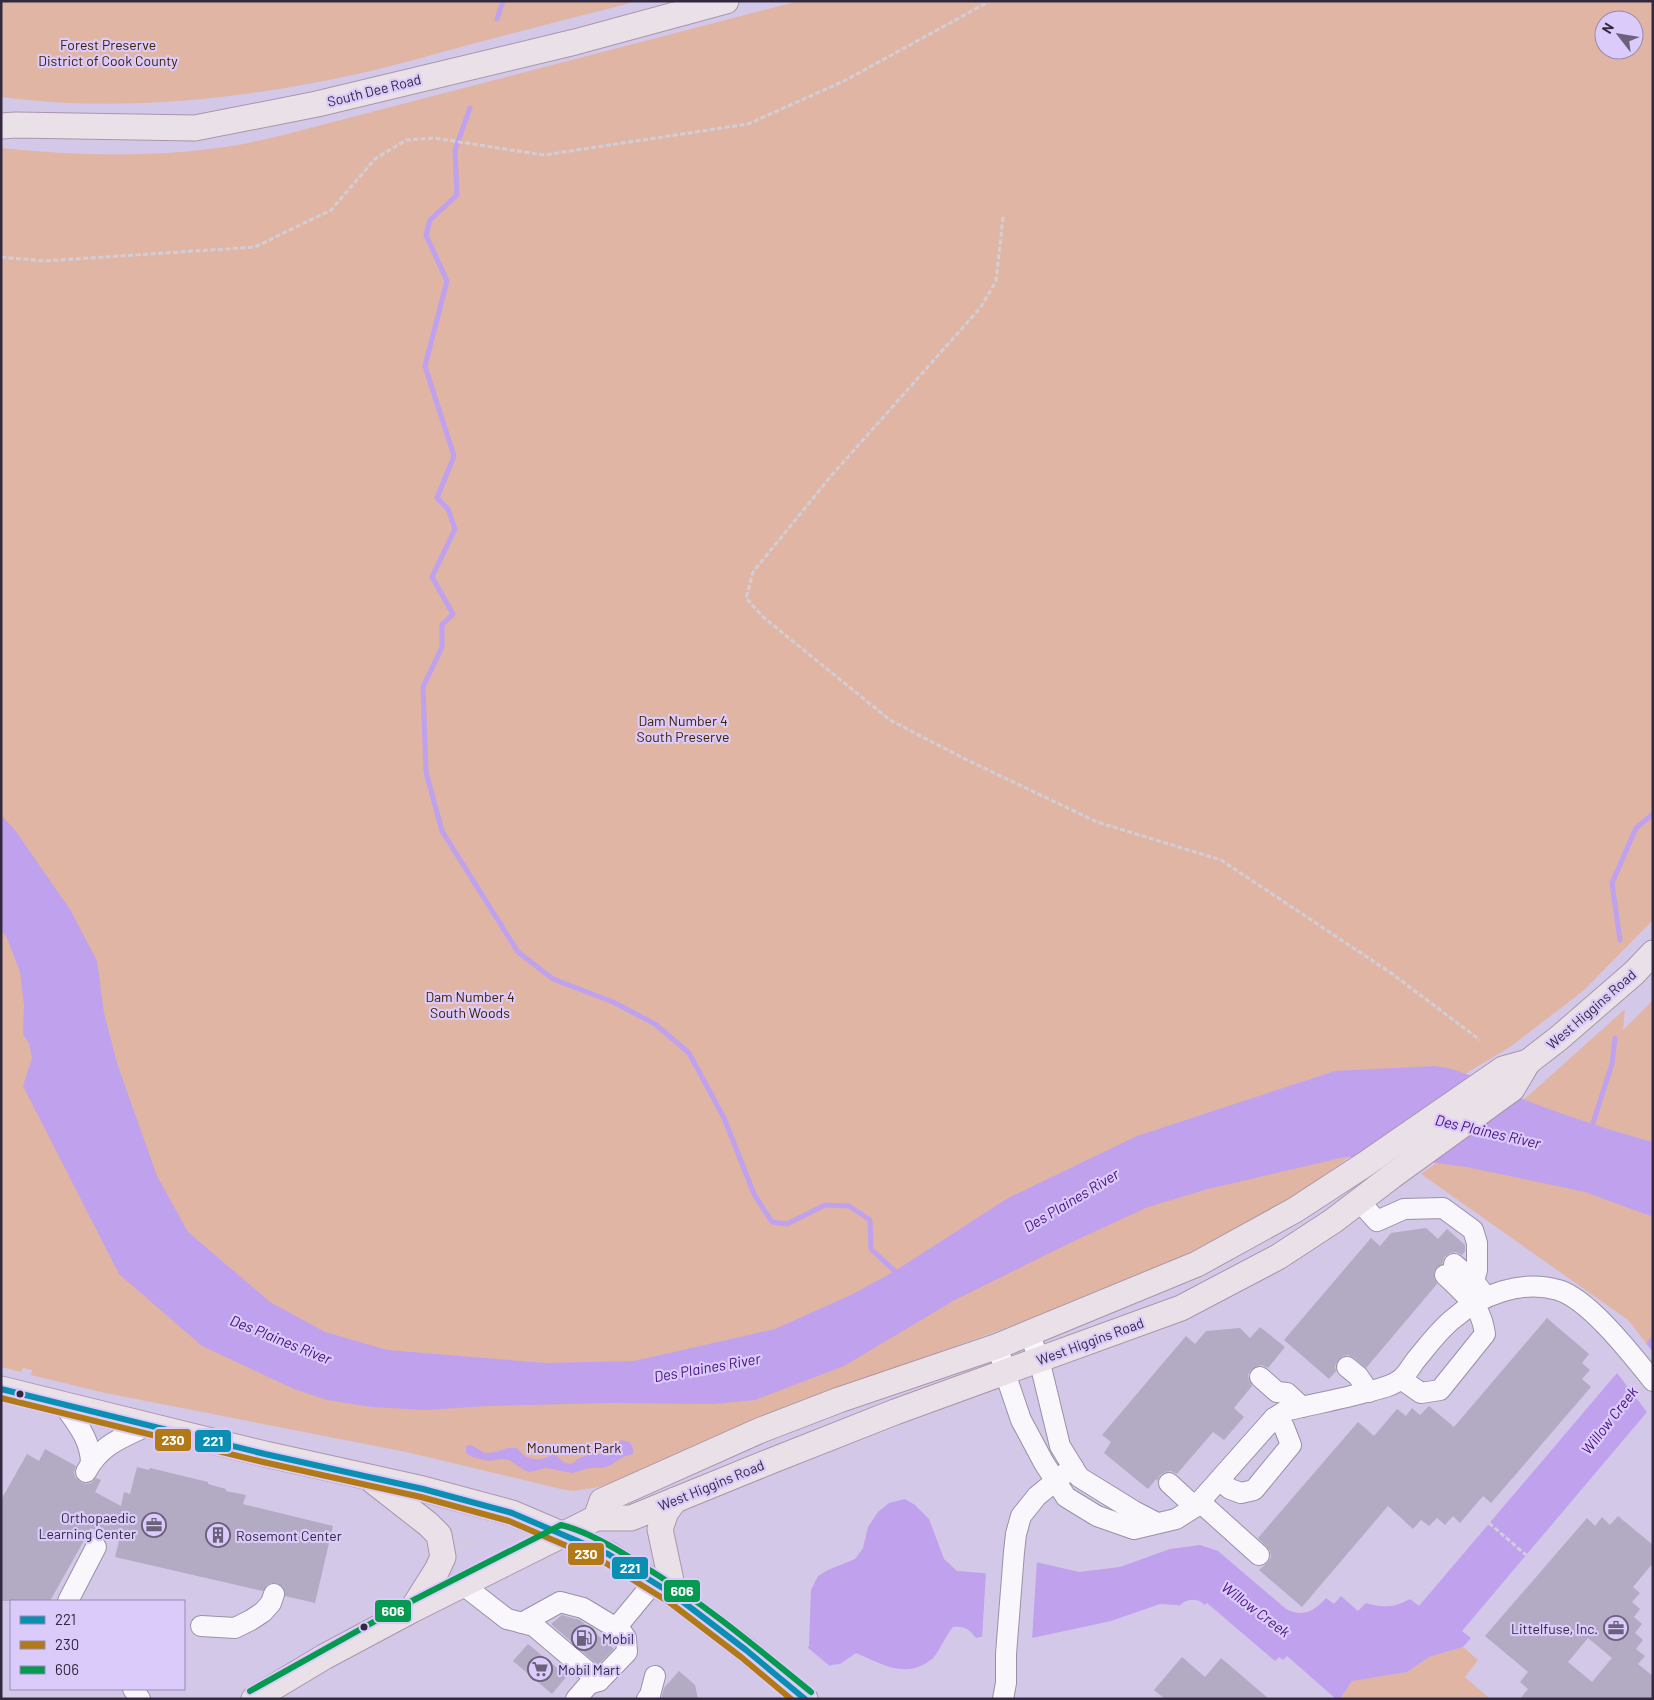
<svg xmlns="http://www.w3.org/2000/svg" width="1654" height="1700" viewBox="0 0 1654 1700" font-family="Barlow,sans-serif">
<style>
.green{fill:#e1b5a3;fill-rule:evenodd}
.water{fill:#bfa1ee}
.pier{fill:#d4c8e9}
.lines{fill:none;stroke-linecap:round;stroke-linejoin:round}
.stream{stroke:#bfa1ee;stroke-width:5}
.building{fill:#b3aac3;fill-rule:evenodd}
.minor-casing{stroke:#9990a9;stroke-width:22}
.major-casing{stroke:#ab95ab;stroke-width:27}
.path{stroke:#d1ced7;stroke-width:3;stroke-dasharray:5 2.5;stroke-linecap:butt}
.minor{stroke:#f9f7fc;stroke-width:20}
.major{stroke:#eae0e7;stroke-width:25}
.bus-1-casing{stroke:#dbcbfb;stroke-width:10}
.bus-2-casing{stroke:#dbcbfb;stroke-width:10}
.bus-3-casing{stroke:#dbcbfb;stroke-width:10}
.bus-1{stroke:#0a8fb2;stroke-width:6}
.bus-2{stroke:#b27a16;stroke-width:6}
.bus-3{stroke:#059a4f;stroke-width:6}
.bus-dot{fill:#322940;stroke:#dbcbfb;stroke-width:2}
.labels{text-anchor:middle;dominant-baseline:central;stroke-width:4.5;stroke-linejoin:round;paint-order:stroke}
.park-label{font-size:14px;fill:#422100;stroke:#dbcbfb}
.street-label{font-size:14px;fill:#322940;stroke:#dbcbfb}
.poi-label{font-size:14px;fill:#322940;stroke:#dbcbfb;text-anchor:start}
.water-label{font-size:15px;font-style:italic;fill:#4a0c81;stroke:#dbcbfb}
.line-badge{stroke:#dbcbfb;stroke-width:2}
.badge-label{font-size:14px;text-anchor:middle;font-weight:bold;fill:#fff}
</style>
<rect width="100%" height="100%" fill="#d4c8e9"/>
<g class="green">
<path d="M 1,1 L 638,1 C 585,15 532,28 480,42 C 441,52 402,64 362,73 C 244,99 122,113 1,97 Z"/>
<path d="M 799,1 L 1653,1 L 1653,920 L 1583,991 L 1510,1047 L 1470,1071 L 1302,1191 L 1198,1252 L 1092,1297 L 925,1357 L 741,1427 L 620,1480 L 599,1487 L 573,1491 L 561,1489 L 406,1452 L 105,1393 L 31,1375 L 32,1370 L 23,1368 L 21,1372 L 1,1367 L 1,148 C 80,156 160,158 238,145 C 254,142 271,138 287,134 ZM 1604,20 L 1634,20 L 1634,50 L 1604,50 Z"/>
<polygon points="1653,1000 1653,1142 1611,1131 1603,1198 1653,1217 1653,1352 1628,1320 1421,1174 1528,1096 1625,1009 1623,1030"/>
<polygon points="1463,1647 1478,1660 1465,1677 1490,1699 1340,1699 1352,1681 1407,1672 1429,1657"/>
</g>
<g class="water">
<path d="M 1,815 L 15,830 L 71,911 L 97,961 L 104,1013 L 118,1066 L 157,1176 L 188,1232 L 270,1302 L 325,1332 L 387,1350 L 546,1363 L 634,1361 L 775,1329 L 853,1294 L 895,1271 L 1008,1198 L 1137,1136 L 1335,1071 L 1435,1066 C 1468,1070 1495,1088 1525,1100 C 1567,1116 1609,1130 1653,1142 L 1653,1217 L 1585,1192 L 1467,1167 L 1436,1163 L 1345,1157 L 1208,1189 L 1148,1207 L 1072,1242 L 953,1301 L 844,1366 L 755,1400 L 714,1404 L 609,1403 L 488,1406 L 426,1410 L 371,1407 L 327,1400 L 294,1389 L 202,1346 L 119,1274 L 23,1086 L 32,1058 L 29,1044 L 23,1034 L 24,1005 L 20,972 L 7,938 L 1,929 Z"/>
<path d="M 1653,1334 L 1653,1385 L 1639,1401 L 1647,1412 L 1462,1631 L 1471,1638 L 1463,1647 L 1429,1657 L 1407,1672 L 1352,1681 L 1340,1699 L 1336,1699 L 1287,1656 L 1283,1660 L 1279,1657 L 1275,1661 L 1207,1603 L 1205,1605 C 1197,1598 1187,1598 1179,1606 L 1177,1605 L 1160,1604 L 1111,1621 L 1032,1638 L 1032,1626 L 976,1638 C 969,1629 965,1626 953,1627 C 946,1635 938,1654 932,1659 C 906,1680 882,1664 856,1653 L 840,1664 L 831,1665 L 803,1699 L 764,1699 L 809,1646 L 811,1590 L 818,1576 L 828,1570 L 855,1559 L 863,1548 L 868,1527 L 878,1512 L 889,1503 L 905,1499 L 915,1505 L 929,1519 L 944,1559 L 957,1571 L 1035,1577 L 1036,1562 L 1079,1572 L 1120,1567 L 1170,1549 L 1200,1545 L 1218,1551 L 1286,1609 C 1303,1618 1314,1611 1326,1598 L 1334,1604 L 1341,1596 L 1358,1611 L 1366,1603 C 1383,1608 1394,1608 1410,1599 L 1419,1606 L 1617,1373 L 1622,1378 Z"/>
<path d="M 621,1440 L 630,1442 L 633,1448 L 633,1454 L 623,1457 L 611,1465 L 603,1468 L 590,1468 L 572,1473 L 546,1468 L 530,1472 L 524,1470 L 509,1460 L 502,1459 L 489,1461 L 472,1457 L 466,1453 L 466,1446 L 471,1445 L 485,1453 L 497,1452 L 507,1448 L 517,1448 C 526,1462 543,1462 555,1453 C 559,1458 565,1466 573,1463 C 575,1462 577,1459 580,1458 C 584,1456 587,1456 592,1453 L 601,1454 L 607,1449 L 608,1446 L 619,1443 Z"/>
</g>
<g class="pier">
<polygon points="1644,1341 1653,1352 1653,1389 1642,1401 1649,1410 1647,1412 1617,1373 1619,1371 1621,1374"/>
<polygon points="1037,1560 1032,1640 1030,1639 1030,1629 982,1639 986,1571 1033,1574 1034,1562"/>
<polygon points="807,1647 831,1667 805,1699 762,1699"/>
</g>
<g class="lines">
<g class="stream">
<polyline points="497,19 503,1"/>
<polyline points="470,108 455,150 457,195 430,220 426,235 447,281 425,366 454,456 437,498 448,509 455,529 432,577 453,614 442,625 442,647 423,687 426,772 442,831 518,952 553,979 613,1002 655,1024 689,1053 724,1118 754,1194 772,1222 787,1224 825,1205 849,1206 870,1220 871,1249 899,1275"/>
<polyline points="1620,940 1612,883 1636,828 1653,814"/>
<polyline points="1591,1129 1612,1064 1615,1038"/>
</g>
</g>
<g class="building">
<polygon points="1426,1228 1438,1239 1447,1229 1465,1245 1465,1251 1462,1255 1456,1252 1450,1253 1445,1256 1442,1264 1437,1267 1434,1272 1434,1278 1437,1284 1366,1368 1354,1358 1348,1355 1343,1356 1338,1360 1335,1366 1336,1371 1329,1379 1284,1340 1371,1238 1380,1246 1391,1233"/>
<polygon points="1547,1318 1589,1354 1582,1363 1590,1370 1582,1379 1591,1387 1491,1503 1483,1496 1460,1523 1453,1516 1445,1525 1437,1518 1429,1526 1421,1520 1413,1529 1388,1506 1302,1607 1259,1570 1267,1563 1271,1557 1270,1551 1267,1547 1258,1538 1358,1422 1374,1436 1397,1409 1406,1416 1412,1408 1420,1415 1429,1406 1454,1427"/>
<polygon points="1260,1327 1285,1347 1268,1368 1262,1365 1257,1366 1251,1370 1248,1375 1249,1380 1252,1386 1234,1408 1244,1417 1224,1440 1213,1432 1177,1474 1171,1471 1165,1472 1160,1475 1157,1481 1156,1479 1148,1489 1104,1453 1111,1442 1102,1435 1186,1336 1195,1344 1206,1331 1240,1328 1250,1338"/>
<polygon points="45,1449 76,1466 74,1472 75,1477 80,1482 86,1484 91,1483 96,1478 101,1480 95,1492 121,1506 124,1492 130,1494 137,1467 149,1470 150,1468 208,1482 208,1484 226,1489 226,1491 246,1495 243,1504 333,1526 315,1603 285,1596 283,1587 277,1583 271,1583 267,1585 263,1591 115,1557 119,1541 91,1528 50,1601 1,1601 1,1500 27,1454 39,1461"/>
<path d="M 1618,1516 L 1653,1545 L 1653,1563 L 1633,1587 L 1640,1593 L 1632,1602 L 1640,1609 L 1634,1617 L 1642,1624 L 1635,1633 L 1643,1640 L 1636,1649 L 1645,1656 L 1638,1664 L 1653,1676 L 1653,1699 L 1520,1699 L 1528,1689 L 1520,1682 L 1528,1672 L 1485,1636 L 1587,1518 L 1595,1526 L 1602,1517 L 1610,1525 ZM 1588,1638 L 1612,1658 L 1592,1682 L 1568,1662 Z"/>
<polygon points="562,1615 580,1620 614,1649 598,1665 551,1624"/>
<polygon points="528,1644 567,1676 552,1694 513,1661"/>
<polygon points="1182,1657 1205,1677 1221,1658 1269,1699 1165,1699 1154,1690"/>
<polygon points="679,1671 695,1685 698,1699 661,1699 664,1688"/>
</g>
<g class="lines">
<defs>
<g id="minor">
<polyline points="1359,1201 1377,1221 1404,1209 1443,1208 1473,1230 1477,1243 1477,1270 1474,1281 1486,1297"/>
<polyline points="1454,1264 1474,1281"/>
<polyline points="1029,1333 1039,1359 1060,1446 1079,1477 1134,1511 1157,1523"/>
<path d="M 998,1346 L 1005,1373 L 1021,1420 L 1044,1463 L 1066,1497 L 1097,1516 L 1134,1529 L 1176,1519 L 1195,1507 L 1274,1418 L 1285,1411 C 1312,1404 1339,1400 1366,1392 C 1378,1389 1391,1387 1401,1379 C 1406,1375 1411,1367 1415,1361 C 1427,1347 1438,1331 1453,1319 C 1480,1295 1522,1279 1558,1290 C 1588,1298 1633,1356 1653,1381"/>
<polyline points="1347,1367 1358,1376 1369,1392"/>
<polyline points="1260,1377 1277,1392 1287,1393 1302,1407"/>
<path d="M 1401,1379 L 1421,1393 L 1440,1390 L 1485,1334 C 1484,1328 1483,1323 1481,1318 C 1476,1303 1456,1285 1445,1275"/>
<path d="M 63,1404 C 76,1423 90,1438 91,1462"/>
<path d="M 86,1472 C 101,1444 122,1438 149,1425"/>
<polyline points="1220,1481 1230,1489 1241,1493 1254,1490 1291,1445 1284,1427 1274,1418"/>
<polyline points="1169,1483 1195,1507"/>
<polyline points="1200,1502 1259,1555"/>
<polyline points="462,1584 507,1619 534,1626 599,1681"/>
<polyline points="68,1601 96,1547"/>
<polyline points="522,1623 560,1602 583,1608 621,1631 626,1638 627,1652 599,1681 589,1684 576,1699"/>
<polyline points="201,1626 235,1628 251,1620 263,1612 271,1603 274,1594"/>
<polyline points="616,1628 654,1582"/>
<polyline points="133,1689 140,1699"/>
<polyline points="647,1699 650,1695 655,1676"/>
<polyline points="1003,1699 1006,1683 1006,1654 1014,1552 1016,1534 1021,1516 1037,1496 1073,1467"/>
</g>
<g id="major">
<polyline points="1,126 16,125 195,128 317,104 575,42 726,1"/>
<polyline points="1,1389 265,1454 423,1489 512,1513 608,1554 674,1595 746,1650 805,1699"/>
<polyline points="373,1481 428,1524 439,1535 443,1557 437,1570 413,1608"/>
<polyline points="596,1518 602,1501 761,1430 839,1400 998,1346 1197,1264 1295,1210 1364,1165 1503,1069 1528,1062 1559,1038 1634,973 1653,953"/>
<polyline points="674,1595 660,1529 666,1512 675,1500"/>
<polyline points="254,1699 324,1657 412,1610 596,1518 631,1518 771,1461 895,1412 1181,1308 1278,1257 1333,1221 1392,1176 1512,1089 1528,1062"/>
</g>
</defs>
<use href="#minor" class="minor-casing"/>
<use href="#major" class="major-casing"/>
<g class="path">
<polyline points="1003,217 996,281 981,307 831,476 753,572 746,598 763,617 890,720 963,758 1097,822 1221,860 1391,973 1480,1040"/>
<polyline points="1,257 44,261 255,247 331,210 375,159 406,140 434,138 544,155 748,124 846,80 990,1"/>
<polyline points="1489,1523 1526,1555"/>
<polyline points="460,1548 467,1547 468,1542"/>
<polyline points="738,1699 739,1694"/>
</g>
<use href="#minor" class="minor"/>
<use href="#major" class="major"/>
<defs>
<polyline id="bus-1" points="1,1389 265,1454 423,1489 512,1513 608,1554 674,1595 746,1650 805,1699"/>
<polyline id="bus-2" points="1,1398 263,1462 421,1497 509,1521 604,1562 669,1602 741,1657 791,1699"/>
<path id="bus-3" d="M 250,1691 L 402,1606 L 561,1525 C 587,1531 617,1549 640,1564 C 701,1601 756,1647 811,1692"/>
</defs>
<use href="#bus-1" class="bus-1-casing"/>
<use href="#bus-2" class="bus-2-casing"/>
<use href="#bus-3" class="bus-3-casing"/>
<use href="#bus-1" class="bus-1"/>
<use href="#bus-2" class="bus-2"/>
<use href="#bus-3" class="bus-3"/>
</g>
<defs>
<symbol id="office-ring" viewBox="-11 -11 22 22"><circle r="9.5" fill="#dbcbfb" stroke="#6b617b" stroke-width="1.5"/><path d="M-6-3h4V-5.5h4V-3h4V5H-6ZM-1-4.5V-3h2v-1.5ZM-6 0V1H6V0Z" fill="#6b617b"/></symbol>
<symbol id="building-ring" viewBox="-11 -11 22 22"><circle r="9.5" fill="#dbcbfb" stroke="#6b617b" stroke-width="1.5"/><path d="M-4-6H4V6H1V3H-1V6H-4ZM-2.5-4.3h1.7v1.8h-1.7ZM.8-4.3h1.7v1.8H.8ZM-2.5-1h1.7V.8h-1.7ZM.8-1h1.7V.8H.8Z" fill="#6b617b"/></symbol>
<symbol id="fuel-ring" viewBox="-11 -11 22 22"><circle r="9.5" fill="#dbcbfb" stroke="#6b617b" stroke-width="1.5"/><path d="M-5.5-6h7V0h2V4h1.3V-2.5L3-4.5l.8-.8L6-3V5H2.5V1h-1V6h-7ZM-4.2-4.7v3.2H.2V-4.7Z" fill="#6b617b"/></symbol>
<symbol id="supermarket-ring" viewBox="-11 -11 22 22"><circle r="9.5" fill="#dbcbfb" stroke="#6b617b" stroke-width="1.5"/><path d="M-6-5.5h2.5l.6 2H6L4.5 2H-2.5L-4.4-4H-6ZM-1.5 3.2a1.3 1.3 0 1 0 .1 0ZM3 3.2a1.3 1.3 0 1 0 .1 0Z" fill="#6b617b"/></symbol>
</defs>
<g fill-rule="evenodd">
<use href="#office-ring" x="140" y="1511" width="28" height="28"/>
<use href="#building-ring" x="204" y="1521" width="28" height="28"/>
<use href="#office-ring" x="1602" y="1614" width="28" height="28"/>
<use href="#fuel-ring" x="570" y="1624" width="28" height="28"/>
<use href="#supermarket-ring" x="526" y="1655" width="28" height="28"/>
</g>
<g class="bus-dot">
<circle cx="20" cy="1394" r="4.5"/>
<circle cx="364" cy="1627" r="4.5"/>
</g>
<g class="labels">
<g class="park-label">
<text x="108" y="44">Forest Preserve<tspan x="108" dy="16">District of Cook County</tspan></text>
<text x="683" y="720">Dam Number 4<tspan x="683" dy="16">South Preserve</tspan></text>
<text x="470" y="996">Dam Number 4<tspan x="470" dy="16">South Woods</tspan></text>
<text x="574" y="1447">Monument Park</text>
</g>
<g class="street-label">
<text transform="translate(374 90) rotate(-14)">South Dee Road</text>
<text transform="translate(1591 1009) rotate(-41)">West Higgins Road</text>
<text transform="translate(1090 1341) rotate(-20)">West Higgins Road</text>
<text transform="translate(711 1485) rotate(-22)">West Higgins Road</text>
</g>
<g class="poi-label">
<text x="136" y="1517" text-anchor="end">Orthopaedic<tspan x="136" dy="16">Learning Center</tspan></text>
<text x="236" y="1535">Rosemont Center</text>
<text x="1598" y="1628" text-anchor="end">Littelfuse, Inc.</text>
<text x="602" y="1638">Mobil</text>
<text x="558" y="1669">Mobil Mart</text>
</g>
<g class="water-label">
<text transform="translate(1488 1131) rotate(13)">Des Plaines River</text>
<text transform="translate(1071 1200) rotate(-31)">Des Plaines River</text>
<text transform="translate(281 1339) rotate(22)">Des Plaines River</text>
<text transform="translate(707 1367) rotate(-10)">Des Plaines River</text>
<text transform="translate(1609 1420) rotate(-52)">Willow Creek</text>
<text transform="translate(1256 1609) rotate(37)">Willow Creek</text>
</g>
</g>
<g class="line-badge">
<rect x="154" y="1428" width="38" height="24" rx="5" fill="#b27a16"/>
<rect x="194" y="1429" width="38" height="24" rx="5" fill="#0a8fb2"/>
<rect x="567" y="1542" width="38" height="24" rx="5" fill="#b27a16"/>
<rect x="611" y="1556" width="38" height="24" rx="5" fill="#0a8fb2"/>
<rect x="663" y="1579" width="38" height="24" rx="5" fill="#059a4f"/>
<rect x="374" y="1599" width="38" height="24" rx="5" fill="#059a4f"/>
</g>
<g class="badge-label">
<text x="173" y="1445">230</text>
<text x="213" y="1446">221</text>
<text x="586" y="1559">230</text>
<text x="630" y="1573">221</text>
<text x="682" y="1596">606</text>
<text x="393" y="1616">606</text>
</g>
<rect width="1654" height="1700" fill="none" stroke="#322940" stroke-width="5"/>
<rect x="10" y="1600" width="175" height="90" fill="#dbcbfb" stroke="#978ab0"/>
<rect x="20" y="1616" width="25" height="8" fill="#0a8fb2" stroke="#978ab0"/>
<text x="55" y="1625" font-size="15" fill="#322940">221</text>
<rect x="20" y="1641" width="25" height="8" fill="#b27a16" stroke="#978ab0"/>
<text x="55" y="1650" font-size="15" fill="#322940">230</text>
<rect x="20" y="1666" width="25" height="8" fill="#059a4f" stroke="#978ab0"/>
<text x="55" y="1675" font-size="15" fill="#322940">606</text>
<g transform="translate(1619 35) rotate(301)"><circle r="24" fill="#dbcbfb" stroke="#978ab0"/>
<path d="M0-4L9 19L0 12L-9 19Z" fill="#6b617b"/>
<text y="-8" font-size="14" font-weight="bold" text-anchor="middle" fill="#322940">N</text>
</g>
</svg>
